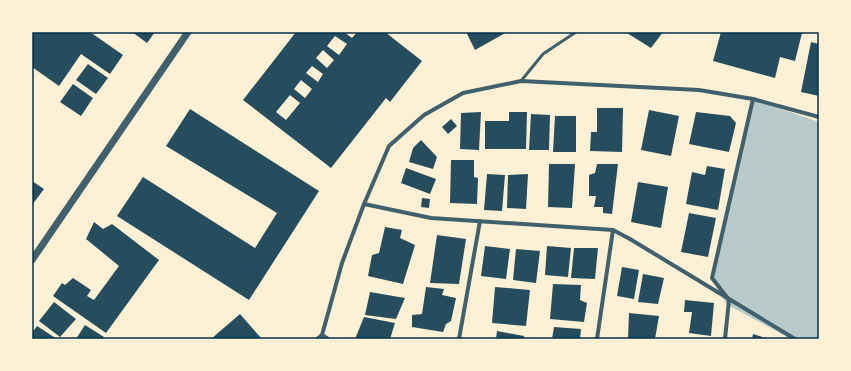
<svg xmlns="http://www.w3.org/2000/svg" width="851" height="371" viewBox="0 0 851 371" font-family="'Fira Sans Condensed',sans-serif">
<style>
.green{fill:#b9caca}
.building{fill:#264d5e;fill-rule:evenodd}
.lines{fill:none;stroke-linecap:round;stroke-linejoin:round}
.service{stroke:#3f606c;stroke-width:3}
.minor{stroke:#3f606c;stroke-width:4}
.tertiary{stroke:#3f606c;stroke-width:7}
.neatline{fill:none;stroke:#003049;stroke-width:1.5}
</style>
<rect width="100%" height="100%" fill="#fdf0d5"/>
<polygon class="green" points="753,99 819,122 819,339 791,339 726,304 712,278"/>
<g class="building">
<polygon points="32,32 90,32 123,55 110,74 81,54 59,86 32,67"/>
<polygon points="132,32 155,32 147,43"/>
<path d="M 296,32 L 344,32 L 352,38 L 357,32 L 385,32 L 422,61 L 390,102 L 386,98 L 331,168 L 243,100 ZM 335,36 L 347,44 L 339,55 L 327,46 ZM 323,50 L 334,60 L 327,68 L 316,58 ZM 312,66 L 323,74 L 318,82 L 306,73 ZM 301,80 L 312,89 L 305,98 L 294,89 ZM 290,95 L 300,103 L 286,120 L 276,112 Z"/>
<polygon points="466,32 507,32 475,50"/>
<polygon points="628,32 663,32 651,48 627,33"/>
<polygon points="721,32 799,32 802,33 795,61 780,57 775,78 713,61"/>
<polygon points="811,42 819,44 819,96 801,92"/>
<polygon points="88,64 108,78 96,94 76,80"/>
<polygon points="73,84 93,98 81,116 60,102"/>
<polygon points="597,108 623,108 622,152 590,151 591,132 597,132"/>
<polygon points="190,109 319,191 249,300 117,216 143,177 255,248 277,213 166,146"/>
<polygon points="649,110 679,116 671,156 641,150"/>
<polygon points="481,112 479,150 460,149 461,113"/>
<polygon points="509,112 527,112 526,149 485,149 485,121 509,121"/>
<polygon points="696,112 730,116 736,123 729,152 689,144"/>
<polygon points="531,114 550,115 549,150 529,150"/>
<polygon points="555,116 576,116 576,152 553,152"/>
<polygon points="451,119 457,126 448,134 442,127"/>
<polygon points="421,140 437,157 433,169 409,162 413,148"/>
<polygon points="451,160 474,160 474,177 478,178 477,204 450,203"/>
<polygon points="549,164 575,164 572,208 548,207"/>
<polygon points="597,164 618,164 612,214 603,213 603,207 594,207 596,196 589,196 589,175 595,173"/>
<polygon points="707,166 725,169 718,210 686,204 692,172 705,175"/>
<polygon points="406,168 436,179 430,194 401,183"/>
<polygon points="487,174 505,175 502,211 484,210"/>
<polygon points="528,174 526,209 507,208 508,175"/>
<polygon points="32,181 44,189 32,205"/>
<polygon points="638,182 668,187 661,228 631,222"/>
<polygon points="422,198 430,199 429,208 421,207"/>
<polygon points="689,213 716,218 708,257 681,252"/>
<polygon points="94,222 103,229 112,224 159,260 106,333 53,296 62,283 65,285 73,278 91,290 87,296 94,300 119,266 86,239"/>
<polygon points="385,227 402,230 400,238 415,245 403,284 368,276 372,255 379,253"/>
<polygon points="437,235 466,239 459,284 430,283"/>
<polygon points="485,246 510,249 506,279 481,276"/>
<polygon points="547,246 571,248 568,277 545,275"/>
<polygon points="574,248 598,248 595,279 571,278"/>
<polygon points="516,249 540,251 536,283 513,280"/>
<polygon points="622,267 639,270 634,299 617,296"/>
<polygon points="643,274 664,278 658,304 638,302"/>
<polygon points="553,284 581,285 580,300 587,303 584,322 550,319"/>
<polygon points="426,287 444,289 442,295 456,298 451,321 446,324 443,332 412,327 412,315 422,314"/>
<polygon points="495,287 530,290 526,326 492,323"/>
<polygon points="370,292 405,298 396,319 365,315"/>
<polygon points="685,300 714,303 711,336 689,333 692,312 684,312"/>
<polygon points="54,302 76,319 60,337 39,321"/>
<polygon points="629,313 659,316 655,339 628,339"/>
<polygon points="240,314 261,338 259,339 211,339"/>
<polygon points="364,317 395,323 390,339 355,339"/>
<polygon points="85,325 104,337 102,339 76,339"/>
<polygon points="37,326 57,339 32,339 32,333"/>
<polygon points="554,327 581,329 580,339 552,339"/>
<polygon points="497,331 524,336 524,339 496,339"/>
<polygon points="753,334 769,339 752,339"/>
</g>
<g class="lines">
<polyline class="service" points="521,81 543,54 576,32"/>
<g class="minor">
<polyline points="364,204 431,218 613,230 630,239 795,339"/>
<polyline points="322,335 328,339"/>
<polyline points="317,339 322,335 342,263 364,204 389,146 424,115 463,93 521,81 699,90 753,99 819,117"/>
<polyline points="459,339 480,221"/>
<polyline points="597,339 613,230"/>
<polyline points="725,339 729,300 712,278 753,99"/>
</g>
<polyline class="tertiary" points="32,260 188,32"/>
</g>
<rect width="851" height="371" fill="none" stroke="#fdf0d5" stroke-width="66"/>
<rect x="33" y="33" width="785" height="305" class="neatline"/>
</svg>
